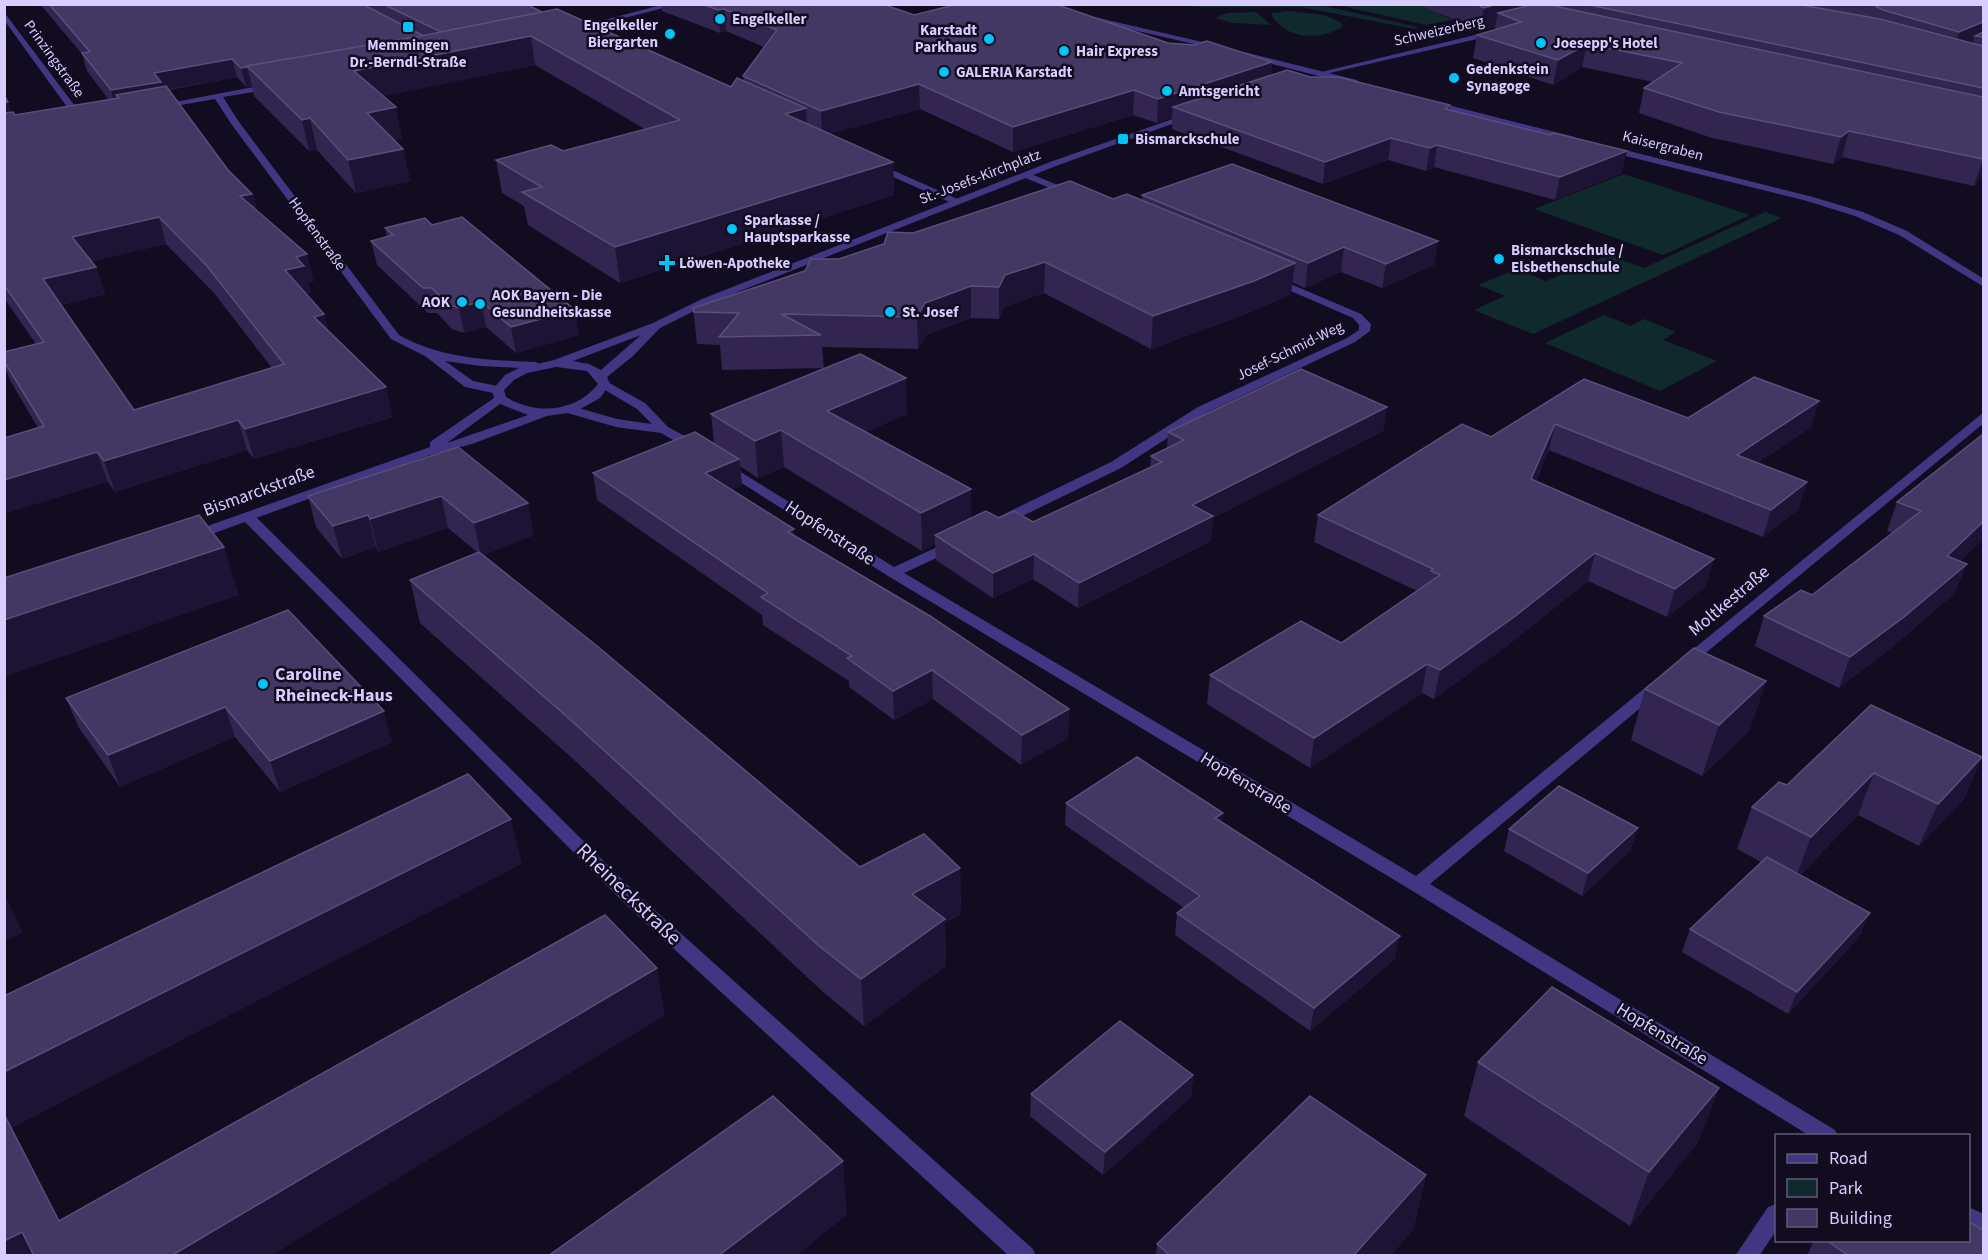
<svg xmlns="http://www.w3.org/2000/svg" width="1988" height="1260" viewBox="0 0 1988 1260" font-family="'Source Sans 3',sans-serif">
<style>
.green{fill:#0f292c}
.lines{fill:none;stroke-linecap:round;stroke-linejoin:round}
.minor{fill:#413682;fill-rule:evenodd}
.tertiary{fill:#413682;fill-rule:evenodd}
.wall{fill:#322550;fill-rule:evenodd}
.shaded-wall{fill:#1d1335}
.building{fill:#433763;stroke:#5b4e7b;stroke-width:1.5;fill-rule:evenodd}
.poi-dot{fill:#00c3f8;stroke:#120c21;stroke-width:2}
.labels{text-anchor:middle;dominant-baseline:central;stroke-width:5;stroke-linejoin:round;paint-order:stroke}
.far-poi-label{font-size:15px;font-weight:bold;fill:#d8cdff;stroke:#120c21;text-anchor:start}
.far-street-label{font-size:15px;fill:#d8cdff;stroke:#120c21}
.street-label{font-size:18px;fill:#d8cdff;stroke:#120c21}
.poi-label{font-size:18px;font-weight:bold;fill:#d8cdff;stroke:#120c21;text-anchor:start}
.near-street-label{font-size:21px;fill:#d8cdff;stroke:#120c21}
</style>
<rect width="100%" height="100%" fill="#120c21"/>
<g class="green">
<polygon points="1185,5 1320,5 1418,27 1415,29 1300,7 1197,7"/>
<polygon points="1337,5 1438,5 1439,14 1454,20 1426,25"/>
<path d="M 1288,11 L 1324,15 L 1342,23 L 1342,27 C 1321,41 1283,40 1271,13 Z"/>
<polygon points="1256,12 1271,25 1233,23 1215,18 1227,13"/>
<polygon points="1624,174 1750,215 1663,255 1534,209"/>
<polygon points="1765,212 1782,218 1533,334 1474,310 1505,296 1478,285 1517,269 1546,281 1608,255 1644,268"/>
<polygon points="1604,315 1631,326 1644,319 1676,332 1663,340 1717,361 1660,391 1545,343"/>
</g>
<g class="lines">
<g class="minor">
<polygon points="665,4 679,4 574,31 570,29"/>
<polygon points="4,12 84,118 84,122 78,122 4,20"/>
<polygon points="1496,30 1499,30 1499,34 1321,75 1317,73"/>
<path d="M 274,83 L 277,84 L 277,88 L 223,97 L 239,122 L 399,335 C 442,359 488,360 536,362 L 542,366 L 540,369 L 481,366 L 445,361 L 473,381 L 502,387 L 502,393 L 498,394 L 465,387 L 425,356 L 391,339 L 232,125 L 215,99 L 158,109 L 154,106 Z"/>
<polygon points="874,162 960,200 962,202 954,204 871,167 871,163"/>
<polygon points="1026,172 1075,192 1077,194 1069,196 1023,177 1021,175"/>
<polygon points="1274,277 1361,314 1371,324 1370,331 1355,342 1206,413 1121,468 1004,525 994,525 992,522 994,519 1111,462 1198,407 1347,338 1359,330 1359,325 1353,318 1270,282 1270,278"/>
<polygon points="604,380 645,403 668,427 700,444 700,450 690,450 661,433 616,427 564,412 564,406 568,405 617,419 652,424 637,409 600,387 598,384"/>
<polygon points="1984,412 1984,423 1690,666 1680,666 1677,663 1680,660"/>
<polygon points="723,461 894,567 948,542 958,542 960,545 958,548 904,573 1416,876 1651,683 1663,683 1665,686 1663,689 1430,884 1835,1130 1838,1136 1810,1136 1411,890 888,576 718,468 716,465"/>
<polygon points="248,513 253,514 638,895 1033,1249 1036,1256 1009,1256 626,905 243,520 241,517 243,514"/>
<polygon points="1776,1204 1776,1231 1759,1256 1735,1256 1768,1207"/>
<polygon points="1968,1207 1984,1214 1984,1234 1968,1227"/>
</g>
<g class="tertiary">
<polygon points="1068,11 1220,46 1224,48 1220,50 1068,15"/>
<polygon points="1244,52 1357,80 1358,82 1354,85 1241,56 1240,54"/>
<polygon points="1432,101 1575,137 1577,139 1572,142 1429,106 1429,102"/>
<path d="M 1187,114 L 1194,116 L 1056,166 L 710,303 L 660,328 L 633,356 L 607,377 L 610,384 L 600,398 L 575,412 L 547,416 L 472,444 L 430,455 L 198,539 L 188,539 L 186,536 L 188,533 L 430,447 L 430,442 L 494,398 L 492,390 L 505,375 L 519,368 L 554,360 L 653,323 L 702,299 L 1050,162 ZM 641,335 L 601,370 L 589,364 L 573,361 ZM 556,367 L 587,371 L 598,384 C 575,413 536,415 506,397 L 504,390 L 514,380 L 527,373 ZM 500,404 L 528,415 L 447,443 Z"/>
<polygon points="1609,146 1813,197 1863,212 1907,231 1984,279 1984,287 1899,235 1855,216 1807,201 1606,151 1604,149"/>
</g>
</g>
<g class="wall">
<path d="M 40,4 L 526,4 L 542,12 L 731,87 L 744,81 L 743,76 L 764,47 L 726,31 L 720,33 L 662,11 L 661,4 L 882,4 L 914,15 L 1168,43 L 1272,62 L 1271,75 L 1310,77 L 1450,105 L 1450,110 L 1622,173 L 1555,200 L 1434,167 L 1426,171 L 1388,160 L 1323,184 L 1172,129 L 1172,118 L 1157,123 L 1133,115 L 1013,152 L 920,109 L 829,134 L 893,162 L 894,195 L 620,283 L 528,225 L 524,206 L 502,193 L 496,160 L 563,151 L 645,129 L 535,65 L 383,96 L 402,138 L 394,140 L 403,149 L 410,181 L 356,193 L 317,150 L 309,151 L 254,96 L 252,86 L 246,87 L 237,77 L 169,90 L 228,170 L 252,194 L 257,211 L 314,281 L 308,282 L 311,293 L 306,294 L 328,330 L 393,417 L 254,459 L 247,450 L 115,492 L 108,482 L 38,428 L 11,382 L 4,366 L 4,352 L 36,344 L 4,298 L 4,95 L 11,112 L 15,115 L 109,100 L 87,71 L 82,54 ZM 166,244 L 214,293 L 272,368 L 134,410 L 61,305 L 105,294 L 96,267 L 92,261 Z"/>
<polygon points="1418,4 1983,4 1983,175 1974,186 1842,157 1833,164 1712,138 1639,113 1644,88 1653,82 1582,67 1553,85 1473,58 1477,35 1495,30 1495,27 1480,31"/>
<polygon points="1142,195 1438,241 1434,265 1382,288 1341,272 1305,288 1292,282 1291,294 1251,312 1151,349 1044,293 1004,307 999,319 971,318 926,335 918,349 822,347 824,368 722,370 720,345 697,344 693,308 913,233 1113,199 1142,200"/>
<polygon points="432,225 579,335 516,353 486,327 464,333 452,329 437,313 428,313 377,265 371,241 387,237 385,228"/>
<polygon points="1584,379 1688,418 1819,401 1811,427 1757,463 1799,509 1763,537 1549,450 1536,481 1706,586 1667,617 1588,581 1508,645 1434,699 1422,693 1310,768 1207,704 1210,675 1341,643 1417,591 1314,542 1318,515 1491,437"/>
<polygon points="1387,407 1383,431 1213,518 1211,541 1078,608 1033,579 993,598 936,560 935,544 922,551 784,467 758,478 740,466 742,485 731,490 794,536 1069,709 1068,738 1021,765 933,699 894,720 849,687 849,681 763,625 762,615 597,500 593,473 714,443 711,414 907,414 865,432 971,518 999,518 1033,522 1150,468 1151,456 1167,448 1168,432"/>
<polygon points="1983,434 1955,593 1892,647 1839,688 1755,646 1764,616 1812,595 1893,533 1887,531 1897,502"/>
<polygon points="458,447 534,535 483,555 860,867 960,868 961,914 945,923 946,966 864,1026 822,991 572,758 420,623 410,580 477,552 448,528 378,552 376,547 342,559 316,527 308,496"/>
<polygon points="288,610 392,742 280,792 235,737 120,787 79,728 66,698"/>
<polygon points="1766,681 1749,731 1702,776 1631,740 1645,689"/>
<polygon points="1982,757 1964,799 1919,846 1858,815 1800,875 1860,936 1788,1014 1682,952 1690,929 1761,862 1737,849 1752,807 1787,785"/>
<polygon points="1066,803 1223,813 1222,822 1395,959 1310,1031 1175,935 1177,913 1184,908 1065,825"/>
<polygon points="1509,829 1631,850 1582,896 1504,851"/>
<polygon points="1478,1062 1719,1088 1698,1142 1630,1226 1464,1116"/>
<polygon points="1193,1075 1191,1097 1103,1175 1030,1116 1031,1094"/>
<polygon points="1426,1175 1413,1230 1390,1256 1156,1256 1157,1244"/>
<polygon points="1814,1240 1968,1240 1983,1256 1807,1256"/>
</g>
<g class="shaded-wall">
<polygon points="1497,4 1557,4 1556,10 1498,13 1495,27 1480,31 1484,8"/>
<polygon points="724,9 726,31 720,33 718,10"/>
<polygon points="1983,22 1983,37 1975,36 1971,47 1951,56 1959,32"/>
<polygon points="531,36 535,65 360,101 354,71"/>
<polygon points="1587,44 1582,67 1553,85 1558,60"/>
<polygon points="232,59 237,77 119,98 116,95 120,108 116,109 111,90 154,73"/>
<polygon points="1272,62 1270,85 1173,107 1172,118 1157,123 1158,99"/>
<polygon points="247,67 252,86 246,87 241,68"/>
<polygon points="919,84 920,109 822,136 821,111"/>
<polygon points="1134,90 1133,115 1013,152 1013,127"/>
<polygon points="8,102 16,126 4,128 4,103"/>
<polygon points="396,107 402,138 374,144 367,113"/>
<polygon points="806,108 808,140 785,114"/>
<polygon points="310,118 317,150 309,151 302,120"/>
<polygon points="1849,131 1842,157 1833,164 1841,137"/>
<polygon points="1391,138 1388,160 1323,184 1325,162"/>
<polygon points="1437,145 1434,167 1426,171 1430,148"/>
<polygon points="403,149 410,181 356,193 348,160"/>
<polygon points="1627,151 1622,173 1555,200 1560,177"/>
<polygon points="1983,159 1983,175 1974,186"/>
<polygon points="893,162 894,195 620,283 615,247"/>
<polygon points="252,194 259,219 240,196"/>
<polygon points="159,217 166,244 81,264 72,237"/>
<polygon points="1438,241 1434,265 1382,288 1386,264"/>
<polygon points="1344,247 1341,272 1305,288 1308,263"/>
<polygon points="307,254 314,281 308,282 311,293 292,298 285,270 296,257"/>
<polygon points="1045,262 1044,293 1004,307 999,319 999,287 1005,275"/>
<polygon points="1295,263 1291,294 1251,312 1151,349 1153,316"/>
<polygon points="96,267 105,294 53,307 43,279"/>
<polygon points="971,286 971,318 926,335 918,349 917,317 925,303"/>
<polygon points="481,301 486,327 464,333 459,308"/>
<polygon points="575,310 579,335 516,353 511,327"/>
<polygon points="324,314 331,342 314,317"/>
<polygon points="906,378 907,414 830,447 827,411"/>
<polygon points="386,387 393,417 254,459 245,429"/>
<polygon points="1819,401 1811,427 1730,481 1737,455"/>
<polygon points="1387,407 1383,431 1213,518 1211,541 1078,608 1079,583 1192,505"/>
<polygon points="238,420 247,450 115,492 104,461"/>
<polygon points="1555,424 1549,450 1525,506 1531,479"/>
<polygon points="781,430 784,467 758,478 755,441"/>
<polygon points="97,452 108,482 4,514 4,480"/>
<polygon points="739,459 742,485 708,500 705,473"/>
<polygon points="1807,482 1799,509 1763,537 1771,510"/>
<polygon points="971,489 971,527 935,535 935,544 922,551 921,513"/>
<polygon points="441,496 448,528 378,552 370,519"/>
<polygon points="528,503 534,535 481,556 474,523"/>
<polygon points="368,515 376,547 342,559 333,526"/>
<polygon points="1983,522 1983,540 1936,585 1947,556"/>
<polygon points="794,529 796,557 788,532"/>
<polygon points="224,547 239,595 4,677 4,620"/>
<polygon points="1595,553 1588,581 1508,645 1434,699 1440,670"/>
<polygon points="1034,554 1033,579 993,598 993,573"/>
<polygon points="1714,559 1706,586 1667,617 1675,589"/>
<polygon points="1967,564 1955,593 1892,647 1839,688 1850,657"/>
<polygon points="1427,664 1422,693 1310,768 1314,738"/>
<polygon points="932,670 933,699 894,720 893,691"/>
<polygon points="1766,681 1749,731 1702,776 1719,725"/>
<polygon points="225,707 235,737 120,787 108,755"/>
<polygon points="1069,709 1068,738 1021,765 1022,735"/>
<polygon points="384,711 392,742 280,792 270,761"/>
<polygon points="1982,757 1964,799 1919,846 1938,804"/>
<polygon points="1874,773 1858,815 1795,880 1811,837"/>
<polygon points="1223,813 1220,835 1215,818"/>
<polygon points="511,819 522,864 12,1128 77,1256 4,1114 4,1072"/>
<polygon points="1638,828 1631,850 1582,896 1588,873"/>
<polygon points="960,868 961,914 945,923 946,966 864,1026 861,979 912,894"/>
<polygon points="4,893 23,933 4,941"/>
<polygon points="1870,913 1860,936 1788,1014 1797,992"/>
<polygon points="1400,936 1395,959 1310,1031 1314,1008"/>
<polygon points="657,968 665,1015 271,1256 171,1256"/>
<polygon points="1193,1075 1191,1097 1103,1175 1105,1152"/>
<polygon points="1719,1088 1698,1142 1630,1226 1649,1172"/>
<polygon points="843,1161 847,1215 796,1256 718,1256"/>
<polygon points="1426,1175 1413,1230 1390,1256 1353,1256"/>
<polygon points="22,1232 35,1256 4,1256 4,1241"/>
</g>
<g class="building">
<polygon points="49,4 362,4 424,36 247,66 248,67 241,68 232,59 154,73 161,82 111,90 82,53 90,52"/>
<polygon points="383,4 526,4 542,12 441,32"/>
<polygon points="702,4 882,4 914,15 958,4 1055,4 1168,43 1194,45 1207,41 1272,62 1158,99 1134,90 1013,127 919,84 821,111 743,76 777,30 724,9 718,10"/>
<polygon points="1476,4 1497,4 1484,8"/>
<polygon points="1536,4 1545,4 1983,97 1983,159 1849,131 1841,137 1719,112 1644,88 1682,63 1587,44 1558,60 1477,35 1521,22 1498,13"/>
<polygon points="1585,4 1796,4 1880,19 1983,46 1983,88"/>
<polygon points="1872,4 1983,4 1983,22 1959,32 1883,10"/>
<polygon points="557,9 731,87 737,78 806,108 785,114 893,162 615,247 522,192 542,187 496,160 551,145 563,151 680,120 531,36 354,71 396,107 367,113 403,149 348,160 310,118 302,120 247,66 421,36"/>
<polygon points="1983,32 1983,37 1975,36"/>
<polygon points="1287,70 1310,77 1338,77 1450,105 1445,109 1550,135 1554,133 1627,151 1560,177 1437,145 1430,148 1391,138 1325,162 1173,107"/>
<path d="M 166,86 L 228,170 L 252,194 L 240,196 L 307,254 L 296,257 L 304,266 L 285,270 L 324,314 L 314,317 L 386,387 L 245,429 L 238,420 L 104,461 L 97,452 L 4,480 L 4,438 L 44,426 L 4,361 L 4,352 L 44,342 L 4,285 L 4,113 L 13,112 L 15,115 L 119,98 L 116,95 ZM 159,217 L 207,266 L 284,364 L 134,410 L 43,279 L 96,267 L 72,237 Z"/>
<polygon points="4,95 8,102 4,103"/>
<polygon points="1232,164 1438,241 1386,264 1344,247 1308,263 1142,195"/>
<polygon points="1070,181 1113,199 1127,194 1295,263 1254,281 1153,316 1045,262 1005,275 999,287 971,286 925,303 917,317 781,314 821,335 719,337 739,313 694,312 693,308 805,271 811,259 839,259 884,244 888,232 913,233"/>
<polygon points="462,217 575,310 511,327 481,301 459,308 447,304 432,288 423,288 371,241 393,235 385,228 425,218 432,225"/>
<polygon points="860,354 906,378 827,411 971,489 921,513 781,430 755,441 711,414"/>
<polygon points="1301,369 1387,407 1192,505 1213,516 1079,583 1034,554 993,573 935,535 986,511 999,518 1014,511 1033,522 1162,462 1151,456 1184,440 1168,432"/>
<polygon points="1754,377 1819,401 1737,455 1807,482 1771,510 1555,424 1531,479 1714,559 1675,589 1595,553 1514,617 1440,670 1427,664 1314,738 1210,675 1301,621 1341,643 1440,575 1431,571 1433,569 1318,515 1462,424 1491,437 1584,379 1688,418"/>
<polygon points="695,432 739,459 705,473 794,529 788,532 930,616 1069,709 1022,735 932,670 893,691 847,658 852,656 761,597 768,593 593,473"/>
<polygon points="1983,434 1983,522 1947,556 1967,564 1904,617 1850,657 1764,616 1801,590 1812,595 1921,511 1897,502"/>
<polygon points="458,447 528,503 474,523 441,496 370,519 368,515 333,526 308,496"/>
<polygon points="199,515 224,547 4,620 4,578"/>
<polygon points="479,552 597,646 860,867 924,834 960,868 912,894 945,919 861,979 818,945 564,714 410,580"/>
<polygon points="288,610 384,711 270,761 225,707 108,755 66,698"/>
<polygon points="1694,648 1766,681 1719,725 1645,689"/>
<polygon points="1871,705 1982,757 1938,804 1874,773 1811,837 1752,807 1779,782 1787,785"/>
<polygon points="1137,757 1223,813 1215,818 1400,936 1314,1008 1177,913 1200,896 1066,803"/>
<polygon points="468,774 511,819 4,1072 4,996"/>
<polygon points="1559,786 1638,828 1588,873 1509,829"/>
<polygon points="1767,857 1870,913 1797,992 1690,929"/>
<polygon points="605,915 657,968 171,1256 34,1256 22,1232 4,1241 4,1114 59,1221"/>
<polygon points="1552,987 1719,1088 1649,1172 1478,1062"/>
<polygon points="1120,1021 1193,1075 1105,1152 1031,1094"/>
<polygon points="773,1096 843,1161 718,1256 548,1256"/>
<polygon points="1310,1096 1426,1175 1353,1256 1171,1256 1157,1244"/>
<polygon points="1968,1221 1983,1230 1983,1256 1849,1256 1826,1240 1968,1240"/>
</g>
<g class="poi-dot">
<circle cx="720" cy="19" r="6"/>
<rect x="402" y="21" width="12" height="12" rx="3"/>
<circle cx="670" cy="34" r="6"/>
<circle cx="989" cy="39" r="6"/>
<circle cx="1541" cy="43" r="6"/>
<circle cx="1064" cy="51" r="6"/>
<circle cx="944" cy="72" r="6"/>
<circle cx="1454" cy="78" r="6"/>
<circle cx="1167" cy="91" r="6"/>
<rect x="1117" y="133" width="12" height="12" rx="3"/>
<circle cx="732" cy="229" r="6"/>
<circle cx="1499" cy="259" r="6"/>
<path d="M664 254h6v6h6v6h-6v6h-6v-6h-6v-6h6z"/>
<circle cx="462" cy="302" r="6"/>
<circle cx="480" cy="304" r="6"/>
<circle cx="890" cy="312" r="6"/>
<circle cx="263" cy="684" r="6"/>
</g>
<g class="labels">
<g class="far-poi-label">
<text x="732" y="19">Engelkeller</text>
<text x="658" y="25" text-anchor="end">Engelkeller<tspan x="658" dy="17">Biergarten</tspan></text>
<text x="977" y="30" text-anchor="end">Karstadt<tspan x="977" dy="17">Parkhaus</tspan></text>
<text x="1553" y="43">Joesepp's Hotel</text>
<text x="408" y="45" text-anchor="middle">Memmingen<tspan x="408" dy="17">Dr.-Berndl-Straße</tspan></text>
<text x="1076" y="51">Hair Express</text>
<text x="1466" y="69">Gedenkstein<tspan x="1466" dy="17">Synagoge</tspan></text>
<text x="956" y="72">GALERIA Karstadt</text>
<text x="1179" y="91">Amtsgericht</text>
<text x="1135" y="139">Bismarckschule</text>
<text x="744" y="220">Sparkasse /<tspan x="744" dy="17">Hauptsparkasse</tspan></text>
<text x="1511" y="250">Bismarckschule /<tspan x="1511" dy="17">Elsbethenschule</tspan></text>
<text x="679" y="263">Löwen-Apotheke</text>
<text x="492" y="295">AOK Bayern - Die<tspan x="492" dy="17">Gesundheitskasse</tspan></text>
<text x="450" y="302" text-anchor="end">AOK</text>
<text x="902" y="312">St. Josef</text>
</g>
<g class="far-street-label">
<text transform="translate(1439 31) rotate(-13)">Schweizerberg</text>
<text transform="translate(54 59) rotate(54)">Prinzingstraße</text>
<text transform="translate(1663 146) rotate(14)">Kaisergraben</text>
<text transform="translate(980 177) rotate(-21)">St.-Josefs-Kirchplatz</text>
<text transform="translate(317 234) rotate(54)">Hopfenstraße</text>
<text transform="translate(1290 351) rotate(-26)">Josef-Schmid-Weg</text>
</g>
<g class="street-label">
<text transform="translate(259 491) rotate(-20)">Bismarckstraße</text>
<text transform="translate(830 533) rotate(33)">Hopfenstraße</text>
<text transform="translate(1729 601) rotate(-40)">Moltkestraße</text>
<text transform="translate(1246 783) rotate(31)">Hopfenstraße</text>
<text transform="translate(1662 1034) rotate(31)">Hopfenstraße</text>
</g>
<g class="poi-label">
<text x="275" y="674">Caroline<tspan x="275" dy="21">Rheineck-Haus</tspan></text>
</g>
<g class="near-street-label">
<text transform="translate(629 894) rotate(44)">Rheineckstraße</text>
</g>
</g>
<rect width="1988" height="1260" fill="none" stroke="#d8cdff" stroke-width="12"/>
<rect x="1775" y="1134" width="195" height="108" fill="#120c21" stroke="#61597a" stroke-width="1.5"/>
<rect x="1787" y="1154" width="30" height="9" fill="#413682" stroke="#61597a" stroke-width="1.5"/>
<text x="1829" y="1164" font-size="18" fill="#d8cdff">Road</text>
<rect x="1787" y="1179" width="30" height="18" fill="#0f292c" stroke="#61597a" stroke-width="1.5"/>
<text x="1829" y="1194" font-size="18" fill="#d8cdff">Park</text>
<rect x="1787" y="1209" width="30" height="18" fill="#433763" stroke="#61597a" stroke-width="1.5"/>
<text x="1829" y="1224" font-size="18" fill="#d8cdff">Building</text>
</svg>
